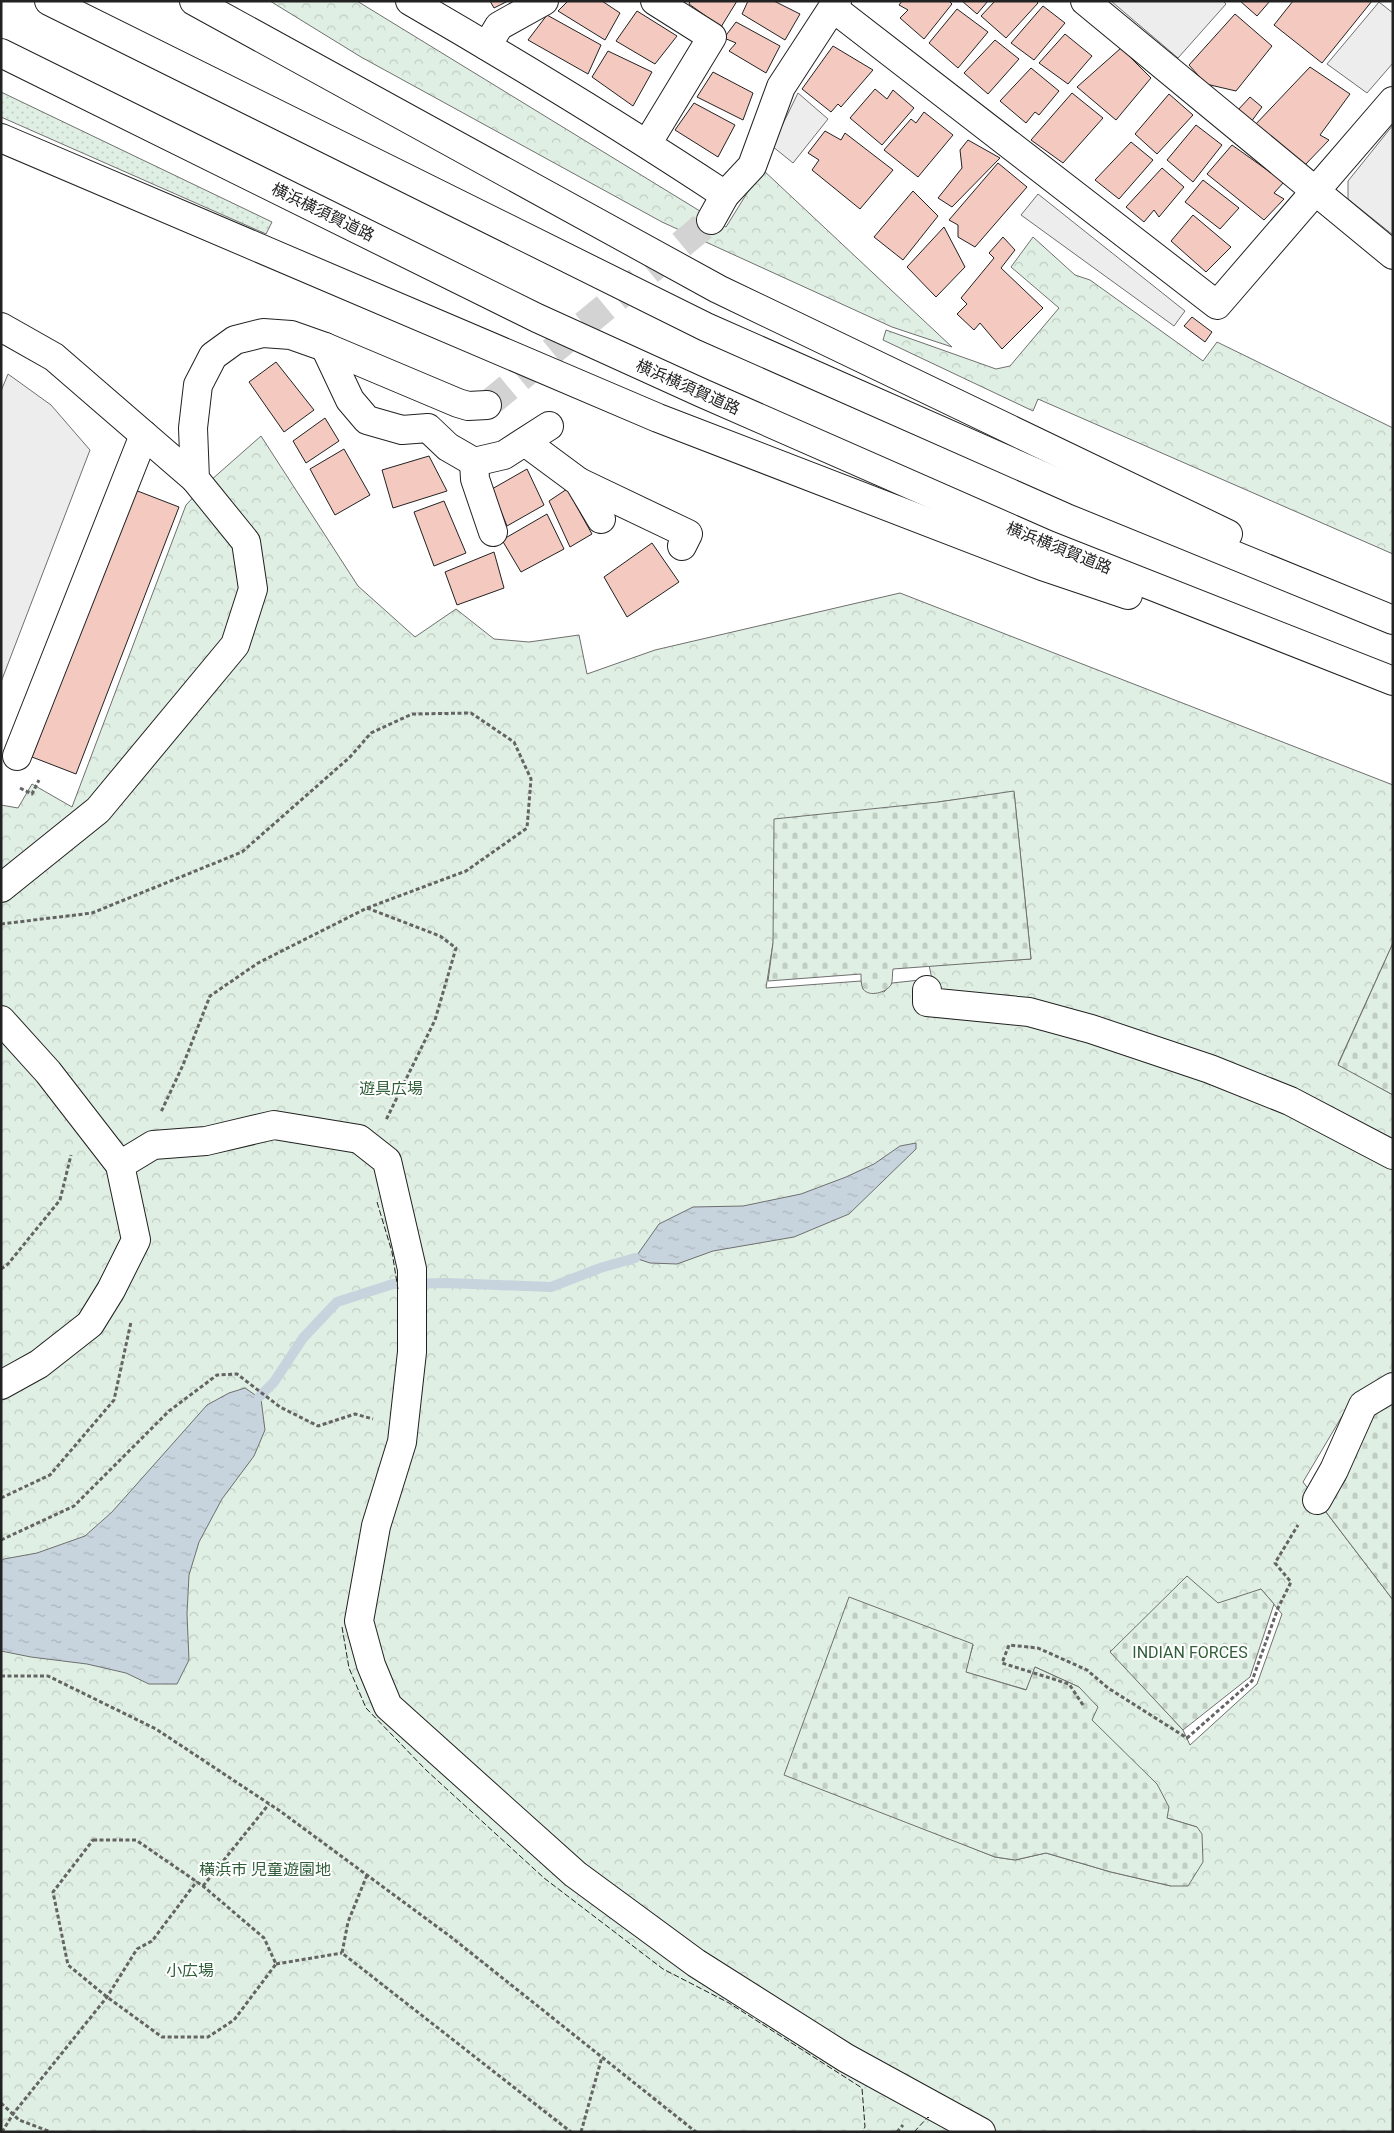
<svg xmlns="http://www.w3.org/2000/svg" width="1394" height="2133" viewBox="0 0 1394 2133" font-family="Roboto,'Noto Sans JP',sans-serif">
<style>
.grass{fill:url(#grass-dots);stroke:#6f6f6f}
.forest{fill:url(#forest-crowns);stroke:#6f6f6f;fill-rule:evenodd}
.cemetery{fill:url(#cemetery-stones);stroke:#6f6f6f}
.parking{fill:#ededed;stroke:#6f6f6f}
.water{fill:url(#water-ripples);stroke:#6f6f6f}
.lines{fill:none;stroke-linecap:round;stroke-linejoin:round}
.stream{stroke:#c7d3dd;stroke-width:10}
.building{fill:#f3c9c0;stroke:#222}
.minor-tunnel{stroke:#d3d3d3;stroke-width:28;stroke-dasharray:28 14;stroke-linecap:butt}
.minor-casing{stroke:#222;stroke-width:30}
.highway-casing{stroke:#222;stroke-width:30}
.path{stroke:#646464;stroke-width:3;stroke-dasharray:4 2.5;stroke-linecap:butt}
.minor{stroke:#fff;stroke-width:28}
.highway{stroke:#fff;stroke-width:28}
.fence{stroke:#222;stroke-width:1;stroke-dasharray:6 2.5;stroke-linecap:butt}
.labels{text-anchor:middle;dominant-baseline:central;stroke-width:4;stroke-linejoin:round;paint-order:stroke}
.street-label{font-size:16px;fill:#222;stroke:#fff}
.park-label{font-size:16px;fill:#2f5e38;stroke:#fff}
</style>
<defs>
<pattern id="grass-dots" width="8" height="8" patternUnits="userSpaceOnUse" patternTransform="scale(1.25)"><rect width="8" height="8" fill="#e0efe3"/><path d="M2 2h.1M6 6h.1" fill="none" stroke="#c0cdc2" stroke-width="1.8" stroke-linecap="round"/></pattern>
<pattern id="forest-crowns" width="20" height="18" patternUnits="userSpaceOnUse" patternTransform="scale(1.25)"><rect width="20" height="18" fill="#e0efe3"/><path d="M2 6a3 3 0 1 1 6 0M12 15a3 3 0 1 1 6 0" fill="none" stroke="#c0cdc2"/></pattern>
<pattern id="cemetery-stones" width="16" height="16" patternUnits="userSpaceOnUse" patternTransform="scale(1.25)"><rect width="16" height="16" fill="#e0efe3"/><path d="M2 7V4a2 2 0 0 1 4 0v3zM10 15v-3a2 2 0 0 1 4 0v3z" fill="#c0cdc2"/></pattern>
<pattern id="water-ripples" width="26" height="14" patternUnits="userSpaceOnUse" patternTransform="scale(1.25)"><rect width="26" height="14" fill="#c7d3dd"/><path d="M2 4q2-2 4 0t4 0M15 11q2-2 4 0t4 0" fill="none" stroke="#abb5bd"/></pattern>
</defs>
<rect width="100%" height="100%" fill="#fff"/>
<polygon class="grass" points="1,92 272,222 266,234 1,117"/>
<g class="forest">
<polygon points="270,1 357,1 726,227 762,169 952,347 892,327 662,222 361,57"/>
<polygon points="1033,237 1075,275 1090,280 1203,361 1217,342 1393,428 1393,554 1038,399 1033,411 883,340 886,330 996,369 1010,366 1059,308 1011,267"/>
<path d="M 261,436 L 358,586 L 415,637 L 456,609 L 494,639 L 529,642 L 579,635 L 587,674 L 655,650 L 900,593 L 1393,785 L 1393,943 L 1338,1064 L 1393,1095 L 1393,1374 L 1351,1401 L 1303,1482 L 1393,1600 L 1393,2132 L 1,2132 L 1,805 L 18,808 L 32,784 L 72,807 L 186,505 L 202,488 ZM 1014,792 L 1031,959 L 929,965 L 934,989 L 920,980 L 892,983 L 884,992 L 863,988 L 861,981 L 766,988 L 773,943 L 938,802 ZM 1261,1589 L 1282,1614 L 1257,1684 L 1190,1745 L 1183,1730 L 1110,1651 ZM 973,1645 L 965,1672 L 1027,1690 L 1035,1667 L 1079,1687 L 1091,1720 L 1103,1732 L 1167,1818 L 1197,1827 L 1171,1886 L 1111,1872 L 1046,1853 L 1015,1860 L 995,1857 L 908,1822 Z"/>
</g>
<g class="cemetery">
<path d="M 1014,791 L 1031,959 L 893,969 C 892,974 893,981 891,985 C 886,992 870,998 863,989 C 861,985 861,978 861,974 L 768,981 L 773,943 L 774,819 L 938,802 Z"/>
<polygon points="1393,943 1393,1095 1338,1065"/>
<polygon points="1393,1397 1393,1600 1323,1508 1345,1481 1350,1446 1363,1414"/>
<polygon points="1187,1576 1218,1603 1261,1589 1274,1604 1250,1677 1183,1730 1110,1652"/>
<polygon points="849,1597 973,1644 966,1672 1026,1690 1035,1667 1079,1687 1098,1707 1092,1720 1157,1784 1169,1807 1167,1818 1197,1827 1202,1834 1203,1862 1188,1886 1171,1886 1111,1872 1046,1853 1015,1860 995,1857 784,1775"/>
</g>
<g class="parking">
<polygon points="1111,1 1223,1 1226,4 1178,58"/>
<polygon points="1379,2 1393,13 1393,63 1367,93 1327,64"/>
<polygon points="798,93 828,119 793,163 772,146"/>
<polygon points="1393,125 1393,235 1348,199 1348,181"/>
<polygon points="1038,194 1185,311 1174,326 1021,215"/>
<polygon points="8,374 51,405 90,450 1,682 1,391"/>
</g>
<g class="water">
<polygon points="916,1143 916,1149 849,1214 794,1237 713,1251 677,1264 650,1263 635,1258 659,1224 693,1207 743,1206 801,1194 846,1177 874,1164 900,1146"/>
<polygon points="245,1388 261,1399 265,1430 254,1456 222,1499 199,1542 189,1575 187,1614 189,1660 177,1684 149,1684 126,1673 87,1664 31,1657 1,1651 1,1561 4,1559 37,1553 85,1536 112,1512 207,1405 229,1393"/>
</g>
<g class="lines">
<polyline class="stream" points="259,1397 274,1382 303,1338 337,1302 393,1284 448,1283 551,1287 600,1268 635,1258"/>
</g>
<g class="building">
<polygon points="490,1 508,1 494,8"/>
<polygon points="568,1 602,1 620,13 605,40 558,11"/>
<polygon points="690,1 737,1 721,27 689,4"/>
<polygon points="748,1 774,1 800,14 785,40 742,14"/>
<polygon points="902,1 949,1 952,4 924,39 900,18 908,10 899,5"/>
<polygon points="962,1 988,1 977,14"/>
<polygon points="995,1 1036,1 1038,3 1006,38 981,16"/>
<polygon points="1240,1 1270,1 1257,16"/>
<polygon points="1293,1 1372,1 1322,63 1274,25"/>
<polygon points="1043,6 1065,23 1034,60 1011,43"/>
<polygon points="957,9 988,32 958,68 929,43"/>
<polygon points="637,11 677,36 655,64 616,41"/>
<polygon points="1235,14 1272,46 1236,91 1206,84 1189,65"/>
<polygon points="547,15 601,45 588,74 528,40"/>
<polygon points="736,22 780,46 766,73 729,51 736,43 724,38"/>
<polygon points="1065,34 1092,56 1068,84 1039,63"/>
<polygon points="995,40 1019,59 988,94 964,73"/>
<polygon points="833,46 873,70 841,107 838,104 831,112 802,89"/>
<polygon points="1121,48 1151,78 1116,120 1077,87"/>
<polygon points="608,51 652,72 633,106 592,77"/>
<polygon points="1310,67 1350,94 1320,135 1329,140 1304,166 1254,126"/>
<polygon points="1031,68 1059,91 1039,115 1035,112 1026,123 1000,101"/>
<polygon points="713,72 753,93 743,120 697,97"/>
<polygon points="875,89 887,99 893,90 914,108 882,145 850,118"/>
<polygon points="1072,93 1103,118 1063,163 1031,140"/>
<polygon points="1169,94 1193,115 1157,154 1135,134"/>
<polygon points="1250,97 1262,107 1251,122 1237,111"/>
<polygon points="694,103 735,125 718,157 675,130"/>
<polygon points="924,112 953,135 918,177 884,150 911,119 916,123"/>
<polygon points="1196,125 1222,145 1193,182 1167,160"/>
<polygon points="825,131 841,140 845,133 893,170 860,209 812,170 819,160 808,153"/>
<polygon points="968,140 1000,158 952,207 938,198 962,168 960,150"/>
<polygon points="1131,142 1153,160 1119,199 1095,180"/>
<polygon points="1232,145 1284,182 1274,193 1284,199 1264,220 1207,174"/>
<polygon points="998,163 1027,187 975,247 958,237 958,225 949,220"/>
<polygon points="1162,168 1184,187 1159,217 1154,210 1144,222 1126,207"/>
<polygon points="1203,180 1239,208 1220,229 1185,202"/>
<polygon points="913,191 938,216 903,260 874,237"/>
<polygon points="1193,215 1231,247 1206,272 1171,241"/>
<polygon points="944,227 965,267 936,297 907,267"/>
<polygon points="1003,237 1015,250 1001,268 1043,308 1002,349 980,323 974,330 957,314 967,304 961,298 994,258 989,253"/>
<polygon points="1192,317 1212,332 1205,342 1184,326"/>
<polygon points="276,362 314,410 284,432 249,382"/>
<polygon points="325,418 339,441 306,463 293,441"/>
<polygon points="344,449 370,495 335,515 310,469"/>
<polygon points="429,456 447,491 393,508 382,470"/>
<polygon points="527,469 544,505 507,526 492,489"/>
<polygon points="567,489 592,534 570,547 549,501"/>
<polygon points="135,490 179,507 76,774 32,757"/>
<polygon points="444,501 466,553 434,566 414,512"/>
<polygon points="547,514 564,549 521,572 502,540"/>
<polygon points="652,543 679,582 627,617 604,577"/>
<polygon points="494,552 504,588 457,605 445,572"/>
</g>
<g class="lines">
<polyline class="minor-tunnel" points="487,405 711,220"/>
<defs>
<g id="minor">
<path d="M 410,1 C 517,63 622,127 725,195"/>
<polyline points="1085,1 1393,255"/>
<polyline points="833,8 1217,305 1393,101"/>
<polyline points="487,46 499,26 544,1"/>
<polyline points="647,144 712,37 655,1"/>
<polyline points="711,220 725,195 752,166 781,87 837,1"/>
<polyline points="1,327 54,357 195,479"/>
<polyline points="325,347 350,400 367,420 402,430 428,428 448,447 474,462 504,455 549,426"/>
<polyline points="525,442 579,482 601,519"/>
<polyline points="474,462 475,479 493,532"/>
<polyline points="579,482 688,534 682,546"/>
<polyline points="17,756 144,435"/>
<polyline points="1,888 98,810 235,645 253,589 246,542 195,479 193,428 198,385 213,356 235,340 263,333 291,335 325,347 458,403 468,406 487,405"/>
<polyline points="927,990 927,1002 1029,1012 1091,1029 1210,1069 1290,1101 1393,1155"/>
<polyline points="1,1020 48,1072 120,1165 136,1240 111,1290 90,1324 39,1364 1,1385"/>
<polyline points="120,1165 153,1145 206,1141 274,1125 359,1139 387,1161 412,1269 412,1352 402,1442 376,1526 359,1621 371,1665 388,1706 575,1874 696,1963 846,2058 981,2132"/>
<polyline points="1317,1500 1334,1470 1363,1405 1393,1387"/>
</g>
<g id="highway">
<polyline points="49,1 706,327 1077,491 1393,620"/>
<polyline points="194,1 718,289 1228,534"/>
<polyline points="1,53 537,318 702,393 1048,545 1393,681"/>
<polyline points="1,138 658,418 1042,566 1128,595"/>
</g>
</defs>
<use href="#minor" class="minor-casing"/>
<use href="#highway" class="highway-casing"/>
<g class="path">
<polyline points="20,788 32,794 39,780"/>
<polyline points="367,908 440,936 456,948 435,1020 386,1120"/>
<polyline points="1,924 92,913 242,852 350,757 371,733 412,714 471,713 514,742 531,779 527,828 466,871 367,908 258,963 210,996 183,1065 161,1112"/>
<polyline points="1,1269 8,1264 60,1200 71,1155"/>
<polyline points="1,1498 50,1475 114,1400 131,1322"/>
<polyline points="1,1540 74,1506 169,1411 217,1375 237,1374 280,1407 318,1426 355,1414 373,1419"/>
<polyline points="1,1676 48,1676 156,1729 280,1811 451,1937 696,2132"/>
<polyline points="1083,1705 1069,1684 1002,1663 1009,1645 1038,1648 1087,1670 1108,1688 1187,1738 1252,1681 1278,1608 1291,1582 1275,1563 1298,1525"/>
<polygon points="93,1840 136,1840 203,1886 264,1938 276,1964 234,2020 208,2037 162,2037 107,1997 68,1965 53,1892"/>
<polyline points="367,1875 348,1922 342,1953 571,2132"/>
<polyline points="203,1886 269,1804"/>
<polyline points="276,1964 342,1953"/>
<polyline points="1,2103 19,2120 51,2132"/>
<polyline points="2,2132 13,2114 107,1997 137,1949 152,1941 197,1881"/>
<polyline points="581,2132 602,2057"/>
<polyline points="897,2132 903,2125"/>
</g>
<use href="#minor" class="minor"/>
<use href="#highway" class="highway"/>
<g class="fence">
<polyline points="377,1202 392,1252 398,1289"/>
<polyline points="342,1627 349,1668 366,1708 426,1770 544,1878 663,1969 729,2003 862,2088 865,2127 862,2132"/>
<polyline points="914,2132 928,2117 929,2118"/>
</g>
</g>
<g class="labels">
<g class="street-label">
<text transform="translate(323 212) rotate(26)">横浜横須賀道路</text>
<text transform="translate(688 387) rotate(24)">横浜横須賀道路</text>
<text transform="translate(1059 548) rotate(22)">横浜横須賀道路</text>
</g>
<g class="park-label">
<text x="391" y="1088">遊具広場</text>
<text x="1190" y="1652">INDIAN FORCES</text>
<text x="265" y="1869">横浜市 児童遊園地</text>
<text x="190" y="1970">小広場</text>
</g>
</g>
<rect width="1394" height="2133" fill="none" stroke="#222222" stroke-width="5"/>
</svg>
